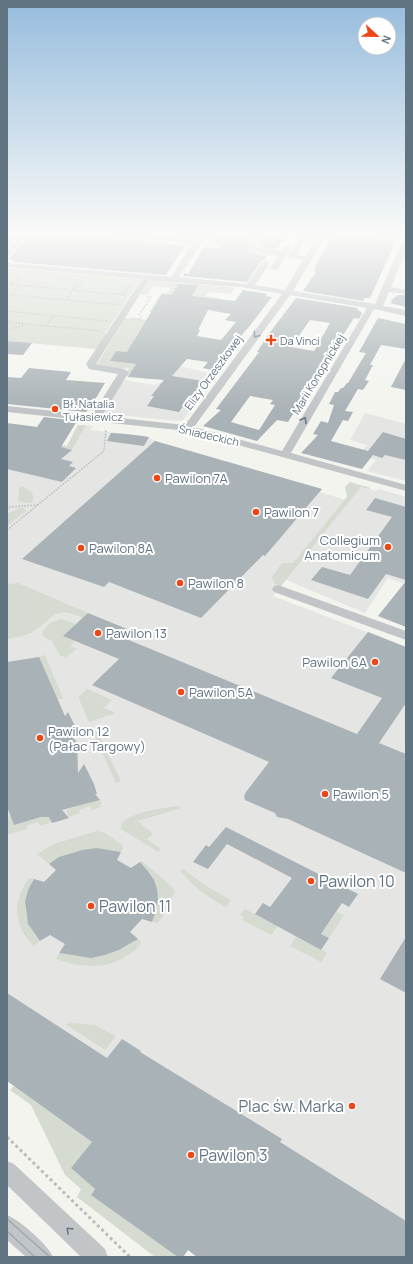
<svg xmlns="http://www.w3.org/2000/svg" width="413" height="1264" viewBox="0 0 413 1264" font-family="Manrope,sans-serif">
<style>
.built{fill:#e5e6e3}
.green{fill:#d5dbd0}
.building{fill:#a9b2b6;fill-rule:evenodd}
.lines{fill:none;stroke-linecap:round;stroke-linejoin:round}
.path-far1{stroke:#babdbf;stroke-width:1.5;stroke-dasharray:1.5 1.5;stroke-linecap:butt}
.path{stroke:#babdbf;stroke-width:3;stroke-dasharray:3 3;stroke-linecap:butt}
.minor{fill:#c1c5c8;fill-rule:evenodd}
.tram{stroke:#a1a8ad;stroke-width:1.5}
.oneway{stroke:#667886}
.poi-dot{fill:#ec4717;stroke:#fff;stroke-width:1.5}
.labels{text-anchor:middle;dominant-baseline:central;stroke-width:4;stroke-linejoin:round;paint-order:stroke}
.far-poi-label{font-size:11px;fill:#617482;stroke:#fff;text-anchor:start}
.far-street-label{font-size:11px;fill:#617482;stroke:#fff}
.poi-label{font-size:13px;fill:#617482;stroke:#fff;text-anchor:start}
.near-poi-label{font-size:16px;fill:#617482;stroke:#fff;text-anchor:start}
</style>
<rect width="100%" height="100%" fill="#f4f4ef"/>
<g class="built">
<polygon points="180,366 217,375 183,420 178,421 97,413 119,379 154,385 164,381 171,374 173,375"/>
<polygon points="365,413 406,424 406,481 367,471 376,460 358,455 367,445 350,440"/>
<polygon points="78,425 93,426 90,430 146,436 156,441 219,459 215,464 221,466 226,461 247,467 243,472 252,469 322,489 320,492 349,501 361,487 376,491 379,489 406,497 406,584 388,578 365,613 286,580 273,596 406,647 406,1257 197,1257 188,1250 183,1257 178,1257 91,1195 95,1188 71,1168 91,1142 7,1081 7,438 67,446"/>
</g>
<g class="green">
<polygon points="7,268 141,279 105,333 106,334 96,349 7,341"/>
<polygon points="149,280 232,287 235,289 230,294 209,292 206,296 220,298 219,299 192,296 197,286 178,285 172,295 162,294 152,313 149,312 161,293 167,293 171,288 153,286 147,295 140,295"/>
<polygon points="125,318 148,320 162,332 140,330 134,340 144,341 137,353 110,361 136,364 128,377 126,375 129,368 120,369 97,364"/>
<polygon points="78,425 86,425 72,450 7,437 67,446"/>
<polygon points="350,482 371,488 369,489 361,487 281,586 274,583 272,577 282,563 293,563 347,497 345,487"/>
<polygon points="23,486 31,492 34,497 32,502 27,503 18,501 19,488"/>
<polygon points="20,508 24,508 26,511 7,526 7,514"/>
<path d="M 18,583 L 88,613 L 83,618 C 54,605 55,617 34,631 C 26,636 16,637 7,639 L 7,584 Z"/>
<path d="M 61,619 L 76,624 L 63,636 L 75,641 L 70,646 L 77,649 L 66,657 L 60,656 L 52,641 L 45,638 L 42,634 C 44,626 53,621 61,619 Z"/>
<polygon points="45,655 63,698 56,700 38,657"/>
<polygon points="87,689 112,700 104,708 116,713 89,722 79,699 79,696"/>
<polygon points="97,731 121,781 116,783 93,732"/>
<polygon points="100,800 102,803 99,808 92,810 90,806 79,810 80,813 69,817 66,811 68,809"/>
<path d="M 180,806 L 181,808 L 138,821 L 153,834 L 147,839 L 161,849 L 158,852 L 121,829 L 122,823 C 132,812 166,807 180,806 Z"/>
<polygon points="49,815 51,822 40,826 38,822 26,826 27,829 7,835 7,817 11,816 14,825"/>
<path d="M 97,831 L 105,833 L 122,845 L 123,848 L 121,852 C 94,846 72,849 49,864 L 37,854 L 54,844 Z"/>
<path d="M 142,861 L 170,885 L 175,891 L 162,918 L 157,923 L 152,922 C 161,896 159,882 140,862 Z"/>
<path d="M 183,869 L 208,887 L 231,900 L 226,907 C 208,898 193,887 181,871 Z"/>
<path d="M 29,878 L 34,879 C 21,904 23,920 40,941 L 34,946 C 13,925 12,902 29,878 Z"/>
<polygon points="245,909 278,926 271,935 242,920 244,917 240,915"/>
<polygon points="337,912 344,915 329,938 321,934"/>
<polygon points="296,937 327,953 321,962 290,946"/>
<path d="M 138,939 L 141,942 C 139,948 133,952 128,955 C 106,971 80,967 56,959 L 59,953 C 91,960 111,958 138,939 Z"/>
<polygon points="72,1023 95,1025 116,1036 105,1050 65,1024"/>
<polygon points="14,1086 92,1142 71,1168 95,1189 91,1194 178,1257 155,1257 77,1197 81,1189 65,1175 31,1105 10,1090"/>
</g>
<g class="building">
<polygon points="7,234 19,234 7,247"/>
<polygon points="30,234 63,234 111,238 183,245 182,246 184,247 166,275 15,262 8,258 11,257"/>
<polygon points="208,234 256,234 245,249 250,252 267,256 265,260 262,260 247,282 183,276 184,273 188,274 204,247 222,249"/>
<polygon points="267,234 287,234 277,249 258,246"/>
<polygon points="333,234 362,236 362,234 365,234 370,237 396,241 370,298 365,298 363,301 303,291 316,272 314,271 316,269 314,269"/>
<path d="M 178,284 L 198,285 L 192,296 L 235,301 L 243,290 L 267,294 L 265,296 L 272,297 L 248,328 L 245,331 L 216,371 L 203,368 L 208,362 L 187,359 L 172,376 L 203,381 L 196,390 L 199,391 L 190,402 L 186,402 L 179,412 L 147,406 L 154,396 L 151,396 L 164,380 L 128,377 L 136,364 L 110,361 L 116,351 L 127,352 L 162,294 L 172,295 ZM 208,310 L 231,314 L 225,320 L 236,322 L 221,340 L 197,336 L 200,330 L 198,330 Z"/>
<polygon points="398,295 406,295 406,307 390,303 393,301 390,301"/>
<path d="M 296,298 L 358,308 L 357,309 L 362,313 L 359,319 L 354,318 L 288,422 L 277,420 L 257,441 L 203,426 L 221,410 L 216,409 L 259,352 L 257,352 L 268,335 ZM 310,320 L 330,323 L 314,351 L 291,347 ZM 250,396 L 273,400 L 270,404 L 275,405 L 259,430 L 231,422 Z"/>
<polygon points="378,318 406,324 406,349 381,345 370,365 373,365 365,380 369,381 363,390 358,389 345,411 353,412 348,421 343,420 331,441 368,451 383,432 406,439 406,460 385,455 382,458 373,455 362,469 301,453 318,435 313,434 321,421 328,423 334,405 329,404 335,392 338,392 341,388 343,388 347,383 348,383 366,353 359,352"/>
<polygon points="7,341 32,343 23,355 7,354"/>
<polygon points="406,358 406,390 391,387"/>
<polygon points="29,368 71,372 66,380 105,383 90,408 89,408 86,412 7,404 7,377 21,378"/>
<polygon points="44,417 77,421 61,447 72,450 61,459 73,462 69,466 76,468 62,482 7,469 7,423 37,427"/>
<polygon points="111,433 126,434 149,437 144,446 107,441"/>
<polygon points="155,441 322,489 265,556 263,555 201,618 109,582 104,587 22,559"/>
<polygon points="375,498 406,507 406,580 386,574 368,599 311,580 322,567 350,575 392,517 366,510"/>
<polygon points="406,581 406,627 378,616"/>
<polygon points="88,613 132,631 124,638 357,734 382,698 331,678 368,632 406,647 406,703 379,743 406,754 406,873 288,819 277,817 275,813 245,800 244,796 246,792 269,762 92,685 119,659 63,636"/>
<polygon points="39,657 65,716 68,712 76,728 73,728 77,733 69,734 77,742 78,773 84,764 94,784 97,794 95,794 100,800 62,810 69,818 59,821 52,823 49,817 41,817 14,825 7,807 7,662"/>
<polygon points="226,827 358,894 349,907 342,903 321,934 329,938 321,950 255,914 263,903 270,907 292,878 227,844 208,869 193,862 206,845 209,847"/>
<polygon points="97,848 121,852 117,860 131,868 140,862 147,870 154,880 157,889 158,900 156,911 152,922 142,919 130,932 138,939 119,950 105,955 91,958 59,953 65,944 50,935 40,941 28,924 25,902 28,890 34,879 44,882 56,870 49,864 59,857 82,850"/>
<polygon points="406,937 406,993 380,979"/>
<polygon points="7,993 107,1058 122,1039 141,1051 140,1052 282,1139 280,1142 406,1221 406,1257 197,1257 188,1250 183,1257 178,1257 91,1195 95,1189 71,1168 92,1142 7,1081"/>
</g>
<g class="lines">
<g class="path-far1">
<polyline points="76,279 73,290 85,280"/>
<polyline points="7,284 125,295"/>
<polyline points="12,284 20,274"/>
<polyline points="11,295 119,305"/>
<polyline points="123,295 130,284"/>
<polyline points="7,299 19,285"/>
<polyline points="66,300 73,290"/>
<polyline points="7,311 107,321"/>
<polyline points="139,315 151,297 146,297"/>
<polyline points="131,318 140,319 142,316"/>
<polyline points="7,322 101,331"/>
<polyline points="46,326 54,316"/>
<polyline points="7,330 24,325"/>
<polyline points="7,509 10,507 37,505"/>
<polyline points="7,530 104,451 106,429"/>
</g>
<polyline class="path" points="7,1137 130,1257"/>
<g class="minor">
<polygon points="21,234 29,234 10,256 7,256 7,249"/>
<path d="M 104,234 L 132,234 L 195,239 L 197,235 L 203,235 L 204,237 L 202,242 L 179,277 L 247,284 L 263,261 L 266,261 L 270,263 L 255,285 L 285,290 L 303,260 L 289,258 L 288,256 L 300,234 L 308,234 L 297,255 L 306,256 L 319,234 L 327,234 L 293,291 L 375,304 L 402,242 L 404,240 L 370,236 L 366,234 L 406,236 L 406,251 L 391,287 L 406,290 L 406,294 L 389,292 L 383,306 L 406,310 L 406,316 L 374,309 L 291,453 L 406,485 L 406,491 L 187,431 L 7,412 L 7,406 L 92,415 L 118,374 L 89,369 L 86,364 L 142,279 L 7,267 L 7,263 L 171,277 L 192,244 L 108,236 ZM 149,280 L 241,287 L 282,294 L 185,425 L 102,416 L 129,372 L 124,369 L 96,364 ZM 290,295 L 367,308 L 282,451 L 194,427 Z"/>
<polygon points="258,234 266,234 255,247 281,251 284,246 290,246 291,248 277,270 274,270 270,268 278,256 250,251 246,249"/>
<polygon points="278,585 406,631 406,640 274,592 272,589 274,586"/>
<polygon points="7,1161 14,1164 105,1249 108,1257 81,1257 7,1185"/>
<path d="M 7,1215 C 21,1221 47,1244 53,1257 L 26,1257 L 7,1240 Z"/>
</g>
<g class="tram">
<polyline points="7,1219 50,1257"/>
<polyline points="7,1231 35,1257"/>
</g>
</g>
<defs><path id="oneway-chevron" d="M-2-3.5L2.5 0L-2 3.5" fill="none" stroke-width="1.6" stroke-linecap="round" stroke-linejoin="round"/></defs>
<g class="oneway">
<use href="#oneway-chevron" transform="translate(256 335) rotate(126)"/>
<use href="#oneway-chevron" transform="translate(304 420) rotate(-59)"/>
<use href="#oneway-chevron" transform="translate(69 1230) rotate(-136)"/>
</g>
<linearGradient id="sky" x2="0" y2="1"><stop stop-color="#96bcdd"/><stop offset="0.57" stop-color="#fafaf8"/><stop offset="1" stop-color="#fafaf8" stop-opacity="0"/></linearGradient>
<rect width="413" height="411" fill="url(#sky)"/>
<g class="poi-dot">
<path d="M269 334h4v4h4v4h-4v4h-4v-4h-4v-4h4z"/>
<circle cx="55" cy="409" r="4"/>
<circle cx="157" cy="478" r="4"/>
<circle cx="256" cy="512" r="4"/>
<circle cx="388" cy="547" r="4"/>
<circle cx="81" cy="548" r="4"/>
<circle cx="180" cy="583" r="4"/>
<circle cx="98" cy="633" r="4"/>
<circle cx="375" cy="662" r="4"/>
<circle cx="181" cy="692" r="4"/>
<circle cx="40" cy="738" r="4"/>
<circle cx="325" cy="794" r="4"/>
<circle cx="311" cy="881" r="4"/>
<circle cx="91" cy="906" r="4"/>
<circle cx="352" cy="1106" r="4"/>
<circle cx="191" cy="1155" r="4"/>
</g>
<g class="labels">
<g class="far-poi-label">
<text x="280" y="340">Da Vinci</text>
<text x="63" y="403">Bł. Natalia<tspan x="63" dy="13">Tułasiewicz</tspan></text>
</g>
<g class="far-street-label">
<text transform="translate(213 372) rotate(-54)">Elizy Orzeszkowej</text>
<text transform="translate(318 374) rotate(-59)">Marii Konopnickiej</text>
<text transform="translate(209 435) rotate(13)">Śniadeckich</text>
</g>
<g class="poi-label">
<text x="165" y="478">Pawilon 7A</text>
<text x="264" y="512">Pawilon 7</text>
<text x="380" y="540" text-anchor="end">Collegium<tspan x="380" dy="15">Anatomicum</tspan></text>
<text x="89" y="548">Pawilon 8A</text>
<text x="188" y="583">Pawilon 8</text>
<text x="106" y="633">Pawilon 13</text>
<text x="367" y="662" text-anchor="end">Pawilon 6A</text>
<text x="189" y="692">Pawilon 5A</text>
<text x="48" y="731">Pawilon 12<tspan x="48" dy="15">(Pałac Targowy)</tspan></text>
<text x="333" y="794">Pawilon 5</text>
</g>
<g class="near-poi-label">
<text x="319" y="881">Pawilon 10</text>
<text x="99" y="906">Pawilon 11</text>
<text x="344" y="1106" text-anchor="end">Plac św. Marka</text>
<text x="199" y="1155">Pawilon 3</text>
</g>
</g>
<rect width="413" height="1264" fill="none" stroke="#617482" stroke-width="16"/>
<g transform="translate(377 36) rotate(112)"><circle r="19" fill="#ffffff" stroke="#c0c7cd"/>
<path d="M0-3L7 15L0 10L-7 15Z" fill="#ec4717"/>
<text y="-6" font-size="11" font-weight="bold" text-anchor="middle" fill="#617482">N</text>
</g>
</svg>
